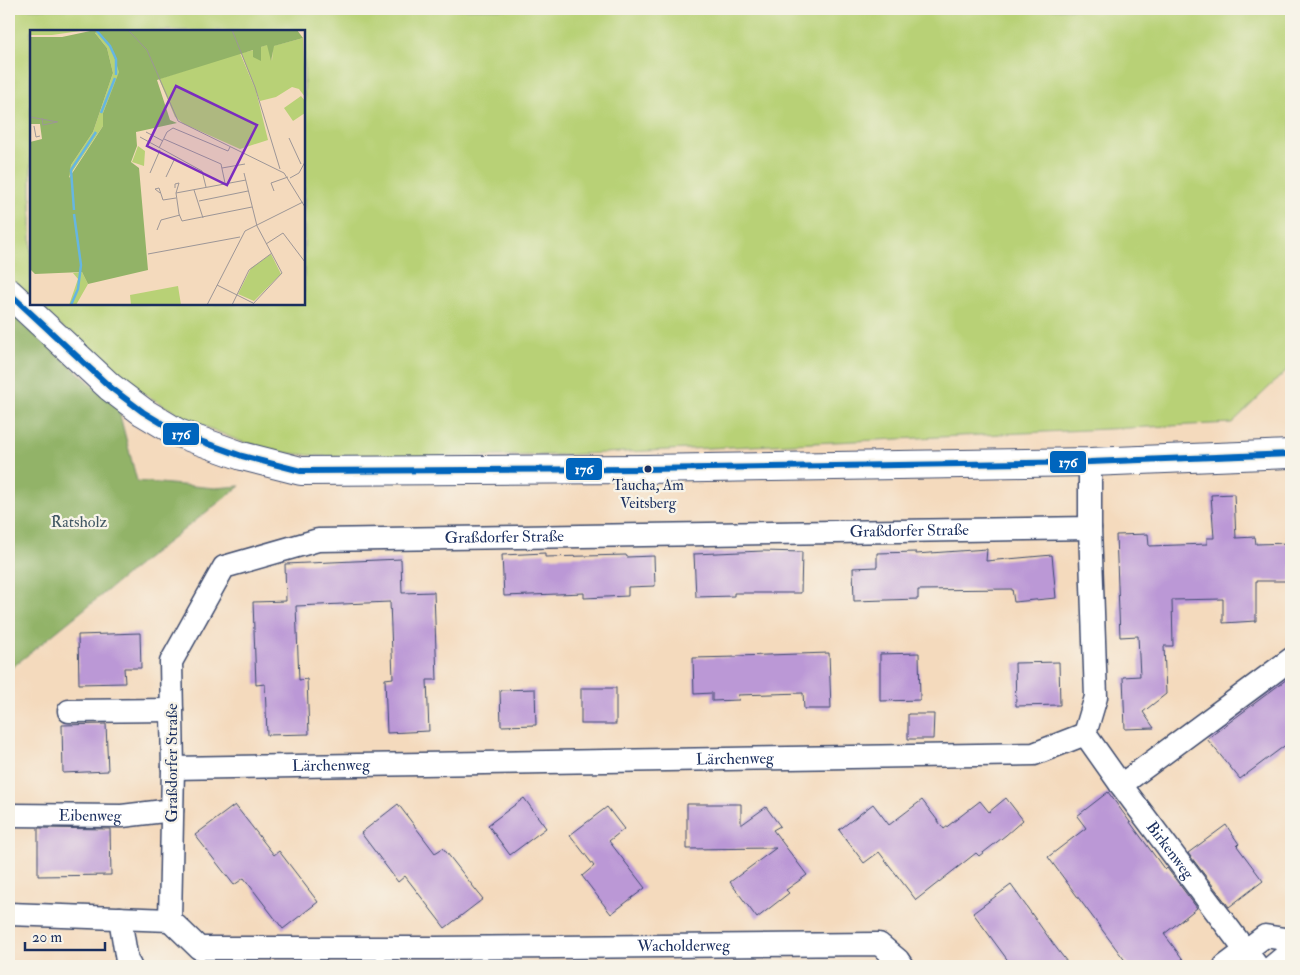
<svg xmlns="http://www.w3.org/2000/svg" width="1300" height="975" viewBox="0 0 1300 975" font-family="'IM FELL Double Pica',serif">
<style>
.green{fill:#b8d176;stroke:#6a806a}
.forest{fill:#92b367;stroke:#567162}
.building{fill:#bb98d6}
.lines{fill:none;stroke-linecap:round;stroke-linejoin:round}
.street-casing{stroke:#3c496c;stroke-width:25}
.secondary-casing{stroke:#3c496c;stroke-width:30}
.street{stroke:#fff;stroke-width:22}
.secondary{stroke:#fff;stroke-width:28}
.bus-1-casing{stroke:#f7f3e8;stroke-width:10}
.bus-1{stroke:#0065bd;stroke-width:6}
.bus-dot{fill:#1b2f5e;stroke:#f7f3e8;stroke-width:2}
.labels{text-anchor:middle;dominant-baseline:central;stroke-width:4.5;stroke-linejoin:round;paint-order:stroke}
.bus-label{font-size:15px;fill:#1b2f5e;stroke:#f7f3e8}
.park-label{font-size:16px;fill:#425864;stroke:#f7f3e8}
.street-label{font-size:16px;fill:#1b2f5e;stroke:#f7f3e8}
.inset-river{fill:none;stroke:#66b6e1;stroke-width:2.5}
.inset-road{fill:none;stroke:#9d9697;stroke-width:1}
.view{fill:#7b2cbf;fill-opacity:0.15;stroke:#7b2cbf;stroke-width:2.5}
.inset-edge{fill:none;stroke:#1b2f5e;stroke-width:2.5}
.line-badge{stroke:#f7f3e8;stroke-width:2}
.badge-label{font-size:14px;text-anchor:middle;font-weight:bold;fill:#fff}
</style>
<rect width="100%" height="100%" fill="#f7f3e8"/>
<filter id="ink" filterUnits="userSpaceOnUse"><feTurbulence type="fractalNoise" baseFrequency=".02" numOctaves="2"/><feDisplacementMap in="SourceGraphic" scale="10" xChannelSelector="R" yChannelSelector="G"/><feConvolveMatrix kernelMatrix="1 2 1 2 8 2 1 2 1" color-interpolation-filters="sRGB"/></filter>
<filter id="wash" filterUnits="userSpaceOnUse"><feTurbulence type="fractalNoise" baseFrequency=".0096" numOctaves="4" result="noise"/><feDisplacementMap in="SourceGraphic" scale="20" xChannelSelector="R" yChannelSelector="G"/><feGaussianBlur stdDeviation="1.12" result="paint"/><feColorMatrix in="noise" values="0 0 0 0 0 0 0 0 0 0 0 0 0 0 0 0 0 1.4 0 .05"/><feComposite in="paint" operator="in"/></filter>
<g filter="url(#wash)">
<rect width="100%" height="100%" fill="#f4dabd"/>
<polygon class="green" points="9,9 1291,9 1291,366 1232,423 562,455 341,458 286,453 239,441 185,418 129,385 35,304 304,304 304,31 31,31 31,300 9,280"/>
<polygon class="forest" points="9,311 118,408 137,481 215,488 240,486 151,555 9,670"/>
<g id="blocks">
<g class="building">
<polygon points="1234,494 1236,538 1255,537 1256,544 1291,543 1291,581 1256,581 1256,621 1223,623 1223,599 1172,600 1173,646 1164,646 1166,694 1143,712 1154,728 1125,729 1123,677 1140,676 1138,636 1120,637 1116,535 1148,534 1149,546 1207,544 1207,538 1214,538 1211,495"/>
<polygon points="987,549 986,561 1052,555 1056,598 1014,602 1012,589 918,590 918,599 854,601 853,568 877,567 877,553 916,552 916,554"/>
<polygon points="763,551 802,552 801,593 734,593 734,596 696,597 694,554"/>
<polygon points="545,553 545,557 626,555 627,557 654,556 655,586 628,587 628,596 584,598 584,593 504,596 502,555"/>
<polygon points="401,559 402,593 434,592 437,680 427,680 429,731 387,733 385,679 393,678 390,602 296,606 299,680 307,679 309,734 267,735 265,684 256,685 253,602 286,601 285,564"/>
<polygon points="140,633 141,668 124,668 125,683 79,684 78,635"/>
<polygon points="829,653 831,709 804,709 803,693 738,695 739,700 712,701 712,693 694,694 693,658 737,657 737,656"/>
<polygon points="919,653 920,700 880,701 880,654"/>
<polygon points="1059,662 1060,705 1016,706 1015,663"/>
<polygon points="1291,676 1291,741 1240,779 1207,739"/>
<rect x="581" y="688" width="35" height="36"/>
<polygon points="535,689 536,725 501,726 500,690"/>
<polygon points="908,714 934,714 933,739 908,739"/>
<polygon points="106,724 108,771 63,773 62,725"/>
<polygon points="1108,792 1165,870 1167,868 1197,908 1164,934 1188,966 1129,966 1048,857 1086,828 1077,816"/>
<polygon points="524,798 546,828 510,855 488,825"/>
<polygon points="1006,798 1023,820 1006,835 979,856 976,853 916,900 879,852 864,863 839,830 873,804 889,825 922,800 944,829 980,801 989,812"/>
<polygon points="398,804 435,853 443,848 483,899 445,928 405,876 398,882 361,833"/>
<polygon points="687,804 741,804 741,825 766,807 780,826 773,830 807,875 786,890 789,893 757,918 730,882 776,848 687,849"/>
<polygon points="235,805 274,855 279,851 318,902 283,929 244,878 234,885 195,835"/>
<polygon points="607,807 624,829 609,841 645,888 611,914 582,876 594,866 570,835"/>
<polygon points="1226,825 1239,844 1237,846 1263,881 1229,907 1188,853"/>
<polygon points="38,828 110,829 111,875 38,876"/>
<polygon points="1011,885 1054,945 1070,966 1012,966 973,913"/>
</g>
</g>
</g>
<g filter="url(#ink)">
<use href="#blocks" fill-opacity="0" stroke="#3c496c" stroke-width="1"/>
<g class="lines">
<defs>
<g id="street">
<polyline points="69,711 172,710"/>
<path id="s1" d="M 1085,734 L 1121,785 L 1257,966"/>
<polyline points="1085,734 1096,697 1090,528"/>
<path id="s2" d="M 173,768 L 1034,754 L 1085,734"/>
<polyline points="1121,785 1291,659"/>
<path id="s3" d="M 9,815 L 122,816 L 172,810"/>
<polyline points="9,914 170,920"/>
<polyline points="120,918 127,961 130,966"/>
<path id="s4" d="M 170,920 L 173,768 L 171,662 L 224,567 L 318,540 L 1090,528 L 1090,462"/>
<path id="s5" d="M 170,920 L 199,948 L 435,948 L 879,944 L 898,960 L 902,966"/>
<polyline points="1225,966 1265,936 1291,940"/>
<polyline points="1273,966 1291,951"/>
</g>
<polyline id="secondary" points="9,293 110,387 143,412 178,433 242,456 301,471 645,469 1090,462 1291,454"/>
</defs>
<use href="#street" class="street-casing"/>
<use href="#secondary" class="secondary-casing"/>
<use href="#street" class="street"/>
<use href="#secondary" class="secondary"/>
<defs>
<polyline id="bus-1" points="9,293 110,387 143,412 178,433 242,456 301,471 645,469 1090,462 1291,454"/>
</defs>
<use href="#bus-1" class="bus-1-casing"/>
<use href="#bus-1" class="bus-1"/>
</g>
</g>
<circle class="bus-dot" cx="648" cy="469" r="4.5"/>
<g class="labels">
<g class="bus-label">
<text x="648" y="485">Taucha, Am<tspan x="648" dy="18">Veitsberg</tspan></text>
</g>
<g class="park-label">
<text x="79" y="522">Ratsholz</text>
</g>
<g class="street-label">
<text stroke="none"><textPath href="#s4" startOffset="1056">Graßdorfer Straße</textPath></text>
<text stroke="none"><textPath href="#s4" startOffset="651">Graßdorfer Straße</textPath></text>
<text stroke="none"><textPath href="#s2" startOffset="562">Lärchenweg</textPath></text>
<text transform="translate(172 763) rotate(-90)">Graßdorfer Straße</text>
<text stroke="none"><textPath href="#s2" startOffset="158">Lärchenweg</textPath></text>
<text stroke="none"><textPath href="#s3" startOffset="81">Eibenweg</textPath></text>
<text stroke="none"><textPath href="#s1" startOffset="144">Birkenweg</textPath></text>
<text stroke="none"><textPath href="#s5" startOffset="525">Wacholderweg</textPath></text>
</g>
</g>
<g transform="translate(30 30)">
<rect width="275" height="275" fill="#f4dabd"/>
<path d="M 0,0 L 57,0 L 22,5 L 0,5 ZM 68,1 L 81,17 L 90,41 L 73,83 L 73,96 L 38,148 L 41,135 L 63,102 L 83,43 L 77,18 L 65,3 ZM 273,8 L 275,67 L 269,59 L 262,57 L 246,67 L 230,71 L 211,23 L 224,20 L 231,24 L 231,17 L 238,14 L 242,31 L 243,16 ZM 210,23 L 226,61 L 238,110 L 210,119 L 154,94 L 145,87 L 129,49 ZM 271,66 L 275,71 L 275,83 L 263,91 L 254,78 ZM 108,116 L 115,121 L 114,136 L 102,132 ZM 241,224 L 251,244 L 224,271 L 208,264 L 221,238 ZM 52,242 L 58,254 L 46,275 L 39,275 L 48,249 L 43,243 ZM 148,256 L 151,275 L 101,275 L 100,265 Z" fill="#b8d176"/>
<path d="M 65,0 L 267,0 L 273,8 L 244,16 L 241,31 L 237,15 L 231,17 L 231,31 L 223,27 L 223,20 L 127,50 L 140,90 L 147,93 L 106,102 L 107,116 L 101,132 L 109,138 L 118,240 L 58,254 L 52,242 L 5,244 L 0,239 L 0,112 L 12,109 L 10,94 L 0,94 L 0,7 L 32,7 ZM 68,2 L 81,17 L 89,42 L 73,83 L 73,96 L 39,148 L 41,135 L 63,102 L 83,43 L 77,18 L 65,3 Z" fill="#92b367" fill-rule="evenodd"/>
<path class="inset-river" d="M 66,0 L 80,16 L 86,29 L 86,45M 71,83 L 85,48M 44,180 L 41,140 L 66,102M 41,275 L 48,259 L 51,235 L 44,184"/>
<path class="inset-road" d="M 98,0 L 117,20 L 148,91 L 254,143 L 275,177M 202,0 L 225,57 L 250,139M 0,87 L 28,92M 12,88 L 13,95 L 27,92M 4,96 L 6,107 L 10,106M 116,102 L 133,111M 110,107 L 172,141 L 176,157M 259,108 L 271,134M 134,109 L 191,134M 129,118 L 137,102 L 143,98 L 198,121 L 200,117M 191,134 L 195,153M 192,138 L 215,134M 120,143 L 130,120M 214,143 L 227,196 L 252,243 L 222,275M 136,147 L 145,128M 260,148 L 269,143 L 275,132M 216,150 L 146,163 L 149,184 L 152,191 L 222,177M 145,158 L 145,154 L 149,153 L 146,163M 164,160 L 173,188M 244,161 L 241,153 L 258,147M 130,163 L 125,159 L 129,158 L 133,170 L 146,168M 169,171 L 218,161M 127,200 L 131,190 L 150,185M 236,214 L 253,203 L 275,232M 118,224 L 210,207M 187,255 L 223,273M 177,275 L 215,201 L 273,172M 202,275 L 219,240 L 242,223"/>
<path class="view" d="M 146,56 L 227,95 L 197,155 L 117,116 Z"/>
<rect width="275" height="275" class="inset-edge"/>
</g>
<g class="line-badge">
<rect x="162" y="422" width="38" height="24" rx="5" fill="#0065bd"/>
<rect x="1049" y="450" width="38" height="24" rx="5" fill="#0065bd"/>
<rect x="565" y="457" width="38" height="24" rx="5" fill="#0065bd"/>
</g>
<g class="badge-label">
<text x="181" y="439">176</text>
<text x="1068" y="467">176</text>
<text x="584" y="474">176</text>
</g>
<rect width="1300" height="975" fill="none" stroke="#f7f3e8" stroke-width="30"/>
<path d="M25 942v8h80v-8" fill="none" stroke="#1b2f5e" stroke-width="2.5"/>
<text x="32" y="942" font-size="15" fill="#1b2f5e" stroke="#f7f3e8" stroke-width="4" paint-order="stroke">20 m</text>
</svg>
